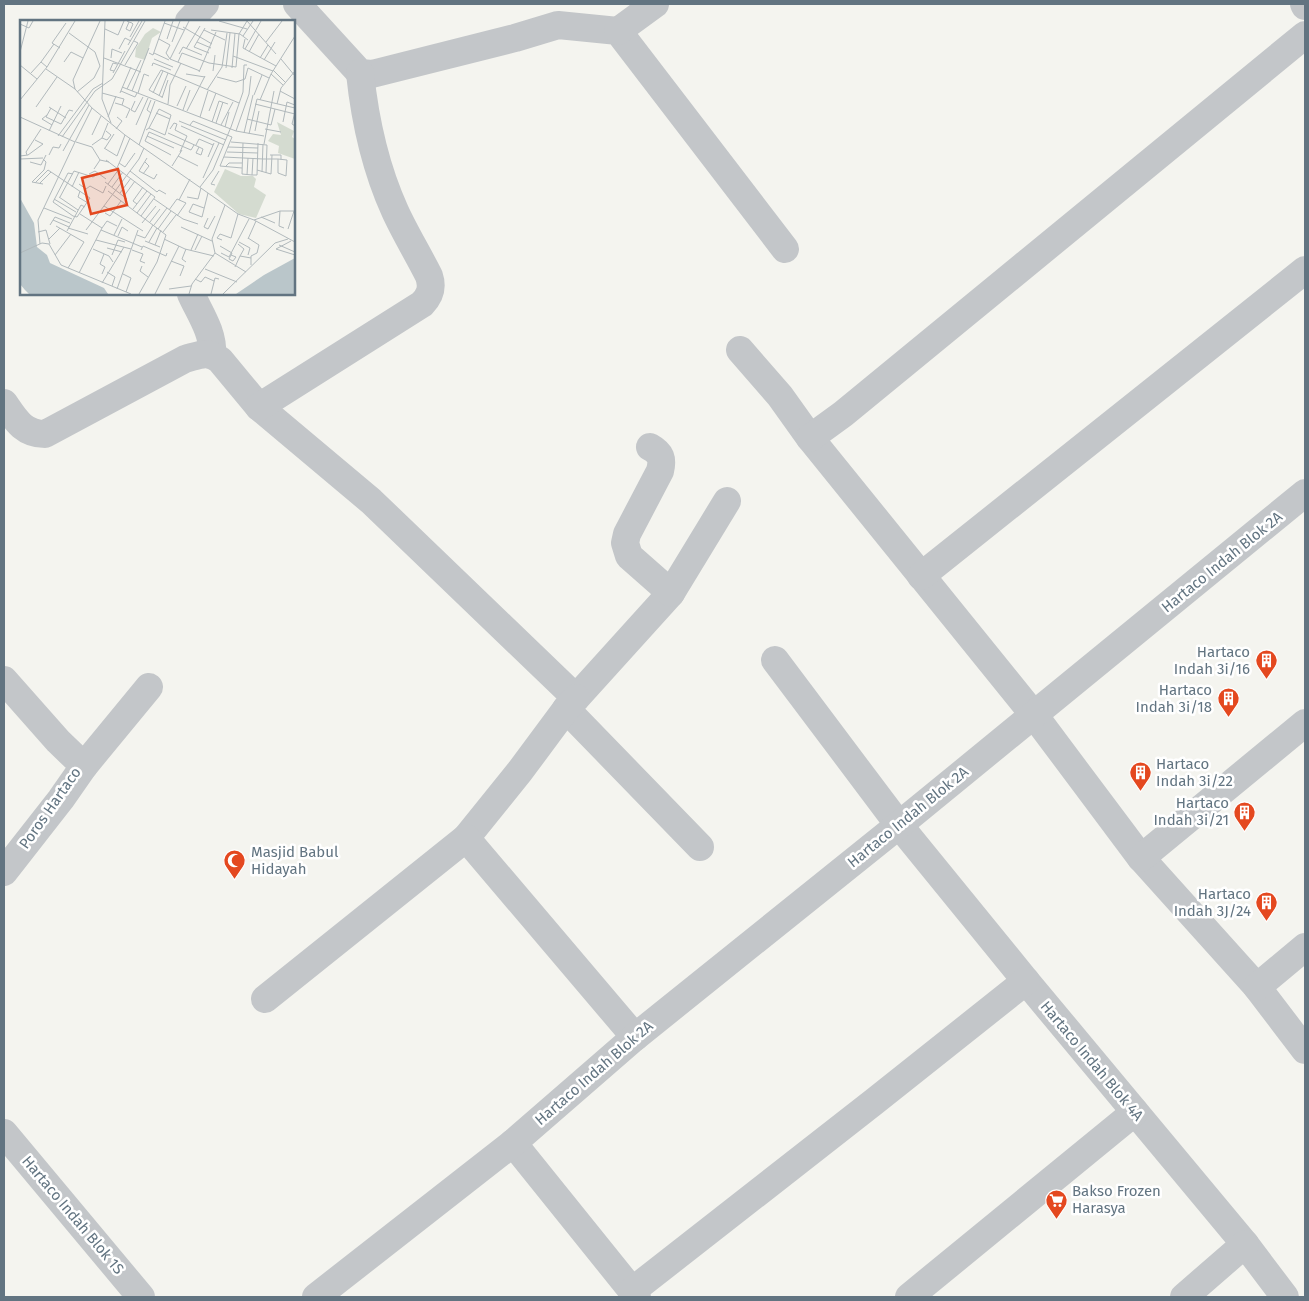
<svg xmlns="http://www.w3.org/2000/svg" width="1309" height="1301" viewBox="0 0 1309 1301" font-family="'Fira Sans',sans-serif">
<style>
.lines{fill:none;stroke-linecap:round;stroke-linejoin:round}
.street{stroke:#c3c6c9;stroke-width:28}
.labels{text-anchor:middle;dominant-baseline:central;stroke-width:5;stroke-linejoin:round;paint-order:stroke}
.street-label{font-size:15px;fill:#627481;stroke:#fff}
.poi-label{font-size:15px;fill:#627481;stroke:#fff;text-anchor:end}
.inset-road{fill:none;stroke:#b1b9bc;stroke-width:1}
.view{fill:#e4481f;fill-opacity:0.15;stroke:#e4481f;stroke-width:2.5}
.inset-edge{fill:none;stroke:#627481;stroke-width:2.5}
</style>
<rect width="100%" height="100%" fill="#f4f4ef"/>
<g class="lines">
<g class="street">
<polyline points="297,4 360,73 372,74 515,38 558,25 618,31 785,249"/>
<polyline points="1304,4 1305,6"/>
<polyline points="189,21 205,4"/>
<polyline points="618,31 655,4"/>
<path d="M 191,294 C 199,312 214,333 212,354"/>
<polyline points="740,350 780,396 810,438 1034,715 1141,858 1257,987 1305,1050"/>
<path d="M 4,403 C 15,419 23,434 45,434 L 185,359 C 200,355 207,350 220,360 L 259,407 L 371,501 L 576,698 L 671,593 L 727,501"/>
<path d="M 259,407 L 422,304 C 430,296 433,288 429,276 C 418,254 405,233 395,211 C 375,167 365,121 360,73"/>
<polyline points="810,438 843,414 1305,35"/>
<path d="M 650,447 C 661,453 663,459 660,471 L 627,534 L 625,543 L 629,556 L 671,593"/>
<polyline points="921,576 1305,270"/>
<polyline points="775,660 899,825 1026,981 1245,1244 1285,1297"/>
<polyline points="4,680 58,741 84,766 61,799 4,872"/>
<polyline points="566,709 700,847"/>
<polyline points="84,766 149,687"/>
<polyline points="466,838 520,771 566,709 576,698"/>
<polyline points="1141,858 1305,723"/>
<polyline points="1257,987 1305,947"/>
<polyline points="265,999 466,838 635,1037"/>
<polyline points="4,1133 141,1297"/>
<polyline points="513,1143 637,1297"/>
<polyline points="632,1291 875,1101 1026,981"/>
<polyline points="316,1297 513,1143 635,1037 899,825 1305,493"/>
<polyline points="909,1297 1135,1112"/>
<polyline points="1184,1297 1245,1244"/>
</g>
</g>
<defs>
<symbol id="building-pin" viewBox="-11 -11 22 30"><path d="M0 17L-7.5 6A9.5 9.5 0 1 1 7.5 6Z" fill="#e4481f" stroke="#fff"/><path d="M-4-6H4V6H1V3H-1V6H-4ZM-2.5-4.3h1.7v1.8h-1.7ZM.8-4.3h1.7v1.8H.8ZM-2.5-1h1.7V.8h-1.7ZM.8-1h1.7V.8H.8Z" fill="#fff"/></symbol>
<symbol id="mosque-pin" viewBox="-11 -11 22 30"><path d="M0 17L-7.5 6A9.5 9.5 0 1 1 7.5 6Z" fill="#e4481f" stroke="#fff"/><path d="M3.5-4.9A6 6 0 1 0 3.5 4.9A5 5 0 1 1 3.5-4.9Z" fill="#fff"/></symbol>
<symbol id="supermarket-pin" viewBox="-11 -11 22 30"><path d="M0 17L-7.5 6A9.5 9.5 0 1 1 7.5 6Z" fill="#e4481f" stroke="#fff"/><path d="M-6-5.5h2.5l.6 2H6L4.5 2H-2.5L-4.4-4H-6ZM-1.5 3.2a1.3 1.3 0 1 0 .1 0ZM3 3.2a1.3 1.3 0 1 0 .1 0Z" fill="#fff"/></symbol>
</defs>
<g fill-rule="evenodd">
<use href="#building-pin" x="1254" y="648" width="25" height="34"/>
<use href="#building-pin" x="1216" y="686" width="25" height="34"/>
<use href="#building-pin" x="1128" y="760" width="25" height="34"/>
<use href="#building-pin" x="1232" y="800" width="25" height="34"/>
<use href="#mosque-pin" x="222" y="848" width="25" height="34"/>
<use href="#building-pin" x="1254" y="890" width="25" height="34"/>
<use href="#supermarket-pin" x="1044" y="1188" width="25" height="34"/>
</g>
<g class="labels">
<g class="street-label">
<text transform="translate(1222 562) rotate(-39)">Hartaco Indah Blok 2A</text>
<text transform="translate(50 808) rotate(-55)">Poros Hartaco</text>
<text transform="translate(908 817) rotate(-39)">Hartaco Indah Blok 2A</text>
<text transform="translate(1092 1061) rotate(50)">Hartaco Indah Blok 4A</text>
<text transform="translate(594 1073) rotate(-41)">Hartaco Indah Blok 2A</text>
<text transform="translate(73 1215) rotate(50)">Hartaco Indah Blok 1S</text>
</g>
<g class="poi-label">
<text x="1250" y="652">Hartaco<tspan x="1250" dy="17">Indah 3i/16</tspan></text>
<text x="1212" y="690">Hartaco<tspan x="1212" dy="17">Indah 3i/18</tspan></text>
<text x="1156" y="764" text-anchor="start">Hartaco<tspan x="1156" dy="17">Indah 3i/22</tspan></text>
<text x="1229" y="803">Hartaco<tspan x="1229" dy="17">Indah 3i/21</tspan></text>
<text x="251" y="852" text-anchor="start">Masjid Babul<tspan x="251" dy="17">Hidayah</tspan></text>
<text x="1251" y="894">Hartaco<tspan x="1251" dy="17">Indah 3J/24</tspan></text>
<text x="1072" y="1191" text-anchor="start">Bakso Frozen<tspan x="1072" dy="17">Harasya</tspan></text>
</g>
</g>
<g transform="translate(20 20)">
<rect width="275" height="275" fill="#f4f4ef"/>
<path d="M 133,8 L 141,12 L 132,18 L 125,40 L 115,37 L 116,28 L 125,14 ZM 257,102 L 274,111 L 272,117 L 275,119 L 275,139 L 258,133 L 259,126 L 248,121 L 253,114 L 261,115 ZM 205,149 L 221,156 L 233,156 L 236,159 L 234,167 L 246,175 L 236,198 L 219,194 L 194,172 Z" fill="#d4dbd0"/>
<path d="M 0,178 L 14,203 L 17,227 L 27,235 L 30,243 L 84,268 L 88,274 L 9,274 L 5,270 L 0,264 ZM 275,238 L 275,274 L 216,274 L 244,255 Z" fill="#bac6ca"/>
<path class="inset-road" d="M 80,1 L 53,60 L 55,69 L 72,88 L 105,115 L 218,194 L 234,200 L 260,191 L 275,191M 85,1 L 82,79 L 91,103M 107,1 L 109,2 L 112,3 L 113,4 L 110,11 L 106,9 L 109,2M 199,1 L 227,9M 227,1 L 256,34M 144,3 L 164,10M 0,4 L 9,8 L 13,1M 163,7 L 192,24M 185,8 L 174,27 L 189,33M 85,9 L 98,15 L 104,1M 184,10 L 205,20M 191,10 L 220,14 L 228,20M 49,13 L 75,32 L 80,46 L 74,58 L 57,72M 223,16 L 233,1M 110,17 L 119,1M 139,19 L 150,25 L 146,33 L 150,39M 147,19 L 153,1M 225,19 L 223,28 L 256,46M 152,22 L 160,1M 177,22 L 191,28M 246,22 L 262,1M 108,25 L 122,1M 40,28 L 32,23 L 46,3M 99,29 L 105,18 L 111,21M 166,29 L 180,6M 225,29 L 241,1M 0,32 L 8,1M 229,32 L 239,14M 129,33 L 133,35 L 145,1M 134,33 L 149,40M 159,34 L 163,27 L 182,35M 213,36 L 253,51M 84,38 L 121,52M 91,38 L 92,29 L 102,33M 240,38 L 248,25M 134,39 L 153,47M 150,39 L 169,1M 150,39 L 180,51M 261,39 L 275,56M 244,40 L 255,22M 21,42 L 34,24M 44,42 L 51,32 L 63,38M 158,42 L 162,33 L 189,43 L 216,47 L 219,14 L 227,1M 0,45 L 17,59M 105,45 L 118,23 L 114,21M 132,46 L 133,43 L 151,50M 206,48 L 210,13M 212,48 L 215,13M 26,49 L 55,69M 253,50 L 265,62M 94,51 L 90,50 L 93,43 L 97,44M 193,51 L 195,35M 179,52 L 196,12M 11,53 L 21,42 L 27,47M 93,53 L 105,31M 166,54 L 185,57M 251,54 L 263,65M 197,57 L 216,62 L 225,59 L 228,48 L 249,58M 102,67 L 216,111 L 244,116M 107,69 L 121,40M 187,70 L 202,47 L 207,13M 101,71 L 115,77 L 117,73M 112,71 L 129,28M 260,71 L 275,79M 82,73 L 104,79 L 102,85 L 95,83M 100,73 L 111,47M 118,73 L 124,54 L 129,56M 133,73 L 143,51M 234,75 L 242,55M 139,76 L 148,53M 142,77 L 129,70 L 141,50 L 219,83M 142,78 L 148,60M 0,80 L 27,47 L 55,1M 240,80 L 251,54 L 275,16M 115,81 L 111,90 L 115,92 L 123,77M 148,84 L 150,65 L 161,43M 235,84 L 275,94M 257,84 L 261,68 L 275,51M 102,85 L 110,89 L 106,98M 157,86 L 166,66M 16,87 L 37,57M 29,87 L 46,98M 31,88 L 26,97 L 41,104 L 49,90 L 53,91M 163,90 L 170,70M 167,91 L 185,56M 189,91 L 196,73M 275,92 L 272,104 L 275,106M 131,93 L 127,90 L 131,80M 136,93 L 150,99M 27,95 L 22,99 L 32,105M 0,97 L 55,122 L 72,88M 88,97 L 96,76M 180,97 L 188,71M 227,99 L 251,105 L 255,89M 159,101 L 206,120M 192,102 L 199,81 L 208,84M 263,102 L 267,82 L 275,85M 196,103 L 203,82M 116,105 L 128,78M 170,105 L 173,101 L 212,117 L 200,146M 201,105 L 213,82M 161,106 L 204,125M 205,107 L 209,92M 96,109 L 102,101 L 97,97M 150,109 L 154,103 L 157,104 L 155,110M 245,109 L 261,112M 126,110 L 129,108 L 145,115 L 151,95 L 139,89 L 129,108M 155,110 L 167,116 L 160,132M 29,111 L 41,86M 216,111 L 229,74 L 231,56M 235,111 L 239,91M 148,113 L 157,117 L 179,127 L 183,129 L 181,135 L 176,133 L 179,127M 224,113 L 233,75M 229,114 L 237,79 L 275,88M 72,115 L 81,96M 38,116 L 73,69 L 83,63M 127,116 L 154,128M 42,117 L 75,71 L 92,59 L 125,1M 82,118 L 87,120 L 91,115 L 86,111M 56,122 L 72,127 L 80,140M 211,122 L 247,125 L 246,153M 223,123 L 222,154 L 232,155M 244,124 L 254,71M 72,125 L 82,118 L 88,103M 119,125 L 135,81M 176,125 L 179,119 L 193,125M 208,127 L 238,128M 84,128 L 97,136 L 105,115M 85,128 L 94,114M 43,131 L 69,85M 207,132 L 238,133M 7,135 L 6,132 L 21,109M 29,135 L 33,127 L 39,128 L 41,124M 151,135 L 125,121 L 129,112 L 171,130 L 174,125M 250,135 L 261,135 L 261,140M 0,136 L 8,135 L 23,124 L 15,120M 158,136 L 178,146M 188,137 L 194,123M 204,137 L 243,139 L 258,139 L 267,140 L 266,156 L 258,153 L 258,139M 127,138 L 119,151 L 134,159 L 137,154M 0,139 L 23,138M 86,140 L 135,177 L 121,196M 10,142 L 21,145 L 26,135M 99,143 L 105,147 L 115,133M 152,146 L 162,130M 200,146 L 222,148M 205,147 L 209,143 L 222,143M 97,148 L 110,118M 74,149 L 80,140 L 89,142M 237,150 L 251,154 L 252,135M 110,151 L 137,172 L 139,170 L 146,174M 242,152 L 243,124M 53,154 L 48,153 L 33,182 L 53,196M 69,154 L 75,151 L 86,159M 123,154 L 129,146 L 125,142M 227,155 L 228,138M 232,155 L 237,155 L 238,123M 232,155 L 233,138M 183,158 L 199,123M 85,162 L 107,179M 15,163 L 28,150 L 70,178 L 57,197 L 53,196M 20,163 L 31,152M 23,164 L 12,162 L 24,150 L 26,142 L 23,139M 59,164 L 66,169 L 70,166 L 83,173 L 86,166M 88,164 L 99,149M 195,165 L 191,164 L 199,151M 52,167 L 59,152M 92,167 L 103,152M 180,167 L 193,150 L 211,107 L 223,72 L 224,45 L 227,45M 60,171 L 58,177 L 68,183M 88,171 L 146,215M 100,173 L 111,158M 104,176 L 115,161M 39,177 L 58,190M 40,177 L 54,151 L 73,157 L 78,154M 167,177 L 178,179 L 181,168M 34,179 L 56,192M 134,179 L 163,199 L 178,204M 159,180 L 170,159M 117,184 L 113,181 L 123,167M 84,186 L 123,211M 24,188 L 52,199M 184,188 L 173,184 L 169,192 L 182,197 L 188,173M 113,189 L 127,171M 149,190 L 157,179 L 166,183 L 157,196M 260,191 L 259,206 L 264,208M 85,193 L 90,196 L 101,181M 117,193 L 131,174M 60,194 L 82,208 L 87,201 L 97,206M 241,197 L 255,203M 188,198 L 184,207 L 188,209 L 195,196M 33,200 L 49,207M 234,200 L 275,222M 130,202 L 140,189M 122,203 L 136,186M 30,205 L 35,197 L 50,203M 134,205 L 147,188M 36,206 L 64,222M 161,207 L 192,221M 48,208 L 68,214M 138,209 L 151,191M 268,209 L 274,191M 66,210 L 119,139 L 124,128M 81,210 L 122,227M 47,211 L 61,185 L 65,187M 18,212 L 26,210 L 30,224M 143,212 L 156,195M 94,215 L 102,199M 117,215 L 125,218 L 133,205M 98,216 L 102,207 L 108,211M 228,218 L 239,225 L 237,233 L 231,236 L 231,245M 29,219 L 40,208M 144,219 L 165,229 L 194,236M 228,219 L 236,201M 76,220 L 111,229M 202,220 L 197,218 L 200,214 L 211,218 L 218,194M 125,221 L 140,227M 271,221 L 256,229 L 275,235M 129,222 L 137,208M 219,222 L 230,228 L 228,235M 20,224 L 18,200 L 55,122M 218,224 L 224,229 L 220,236M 135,225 L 141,210M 259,225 L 275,232M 200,226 L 212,233 L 209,239 L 213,241 L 216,237 L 211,235M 87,228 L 102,232M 73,229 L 89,236 L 93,242M 166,229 L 162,239 L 166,242M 112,230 L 123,234 L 120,241 L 125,243M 121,230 L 123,226 L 146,236 L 147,233M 171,230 L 178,214M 175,230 L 182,216M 0,233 L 22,223 L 29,224 L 41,245 L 111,274M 195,233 L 226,252M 201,233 L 209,237 L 229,199M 35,235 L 51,214M 92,235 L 98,220 L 105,222M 151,241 L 164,246 L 160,256M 122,246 L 120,251 L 128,257M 215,247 L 220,236 L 231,238M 48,248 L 64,222M 185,249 L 217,262M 87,252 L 95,257 L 92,266M 59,253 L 82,208M 82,254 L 85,247 L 80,244 L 84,234M 103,254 L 111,258 L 106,272M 175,259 L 181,262 L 185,257 L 194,261M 82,263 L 104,227M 97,269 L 118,210M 149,269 L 171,266M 119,274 L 137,242 L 146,215M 135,274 L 159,226M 169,274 L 172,264 L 195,233 L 192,219 L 205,185M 191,274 L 195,258 L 199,259M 203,274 L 255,223 L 268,219"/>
<path class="view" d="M 98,149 L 107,185 L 71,194 L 62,158 Z"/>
<rect width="275" height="275" class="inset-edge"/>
</g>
<rect width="1309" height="1301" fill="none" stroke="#627481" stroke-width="10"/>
</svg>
